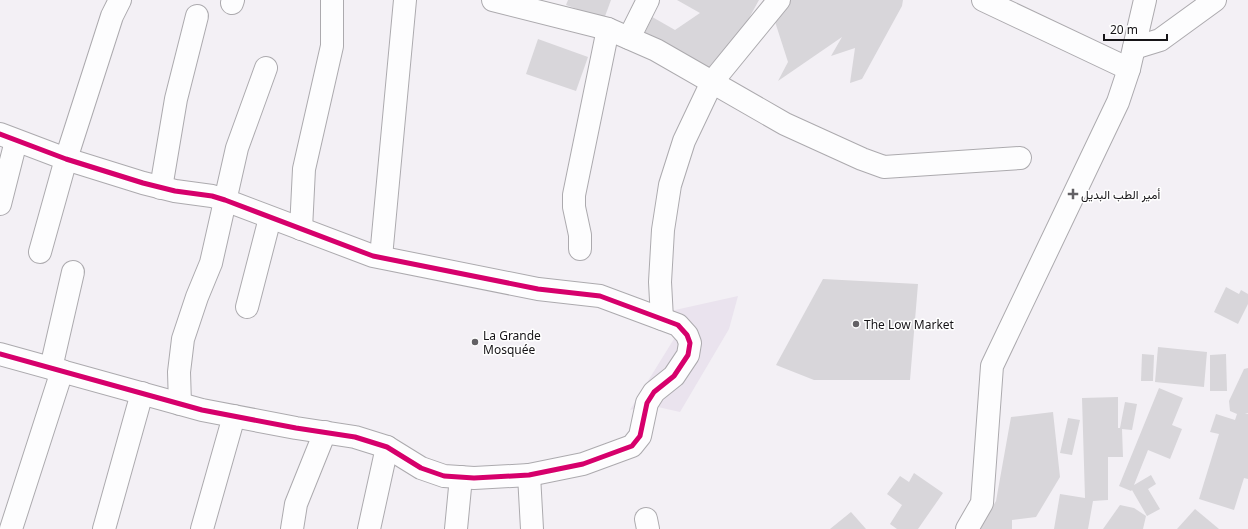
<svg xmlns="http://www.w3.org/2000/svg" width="1248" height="529" viewBox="0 0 1248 529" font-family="'Noto Sans',Vazirmatn,sans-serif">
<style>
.built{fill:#eae3ee}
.building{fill:#d8d6da}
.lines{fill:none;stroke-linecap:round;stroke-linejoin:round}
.minor-casing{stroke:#acaaae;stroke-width:24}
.minor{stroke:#fdfdfe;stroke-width:22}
.cycleway-casing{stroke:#fff;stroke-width:8}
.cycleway{stroke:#d6006c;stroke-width:5}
.poi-dot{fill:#636165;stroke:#fff;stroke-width:1.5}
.labels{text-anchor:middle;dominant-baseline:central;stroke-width:3;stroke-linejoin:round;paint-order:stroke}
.poi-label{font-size:12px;fill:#161417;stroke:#fff;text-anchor:start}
</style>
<rect width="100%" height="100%" fill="#f3f0f5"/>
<polygon class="built" points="738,296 729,329 680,412 649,405 630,410 677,334 666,312"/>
<g class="building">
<polygon points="568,0 611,0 604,19 566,5"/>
<polygon points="677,0 759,0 716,78 635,34 647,14 675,30 700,13"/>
<polygon points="768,0 903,0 902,6 862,79 850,83 855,48 831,56 842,37 778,81 788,62"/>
<polygon points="538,39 588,57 576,91 526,74"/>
<polygon points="823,279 918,284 910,380 814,380 776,365"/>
<polygon points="1226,287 1239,294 1241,290 1248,294 1248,304 1238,324 1214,312"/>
<polygon points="1158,347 1207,352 1204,387 1155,382"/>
<polygon points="1142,354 1154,355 1153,381 1141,381"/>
<polygon points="1226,354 1227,391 1210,391 1210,355"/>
<polygon points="1248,368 1248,413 1245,413 1248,414 1248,479 1244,478 1234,510 1199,499 1219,434 1210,432 1216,414 1235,420 1237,414 1230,411 1229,401 1244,369"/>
<polygon points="1159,388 1183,398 1172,425 1182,429 1170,459 1148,450 1134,485 1151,475 1156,484 1148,489 1160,509 1147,516 1132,490 1131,491 1119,486"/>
<polygon points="1118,397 1118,428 1120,428 1125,402 1137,404 1132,430 1122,429 1123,457 1108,457 1108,500 1093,501 1088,529 1054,529 1060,494 1085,498 1082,398"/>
<polygon points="1053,412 1060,477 1036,517 1012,520 1012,529 979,529 996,501 1011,417"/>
<polygon points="1068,418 1080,420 1072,455 1060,453"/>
<polygon points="914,473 943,493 918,529 897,529 890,524 902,505 887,494 900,476 909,482"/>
<polygon points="1120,505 1134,508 1146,516 1143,529 1103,529"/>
<polygon points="1195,509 1219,529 1177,529"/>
<polygon points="851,512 866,529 830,529"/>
</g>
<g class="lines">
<defs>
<g id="minor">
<polyline points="493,0 608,29 656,50 785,124 862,159 884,167 1020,158"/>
<polyline points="983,0 1129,69"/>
<polyline points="232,3 233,0"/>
<polyline points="629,38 648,0"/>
<polyline points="1134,48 1160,40 1215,0"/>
<polyline points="0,134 66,159 143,183 175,191 212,196 225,200 373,256 538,289 600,296 678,325 687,335 690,343 688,355 674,376 654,392 647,403 640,436 632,446 583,464 529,475 474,478 444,476 421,468 387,447 355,437 296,428 202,410 0,354"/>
<polyline points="161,188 176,99 197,16"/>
<polyline points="0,204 16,141"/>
<polyline points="301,229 304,169 332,46 332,0"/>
<polyline points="580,249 580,235 574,207 574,195 608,29"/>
<polyline points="40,252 66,159 112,16 120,0"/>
<polyline points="381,257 405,0"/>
<polyline points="247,307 270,218"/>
<polyline points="662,319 660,282 663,230 670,185 684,141 712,82 779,0"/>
<polyline points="51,368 73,272"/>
<polyline points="180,404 179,372 183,339 197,297 211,263 237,148 266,68"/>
<polyline points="529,475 532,529"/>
<polyline points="646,519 648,529"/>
<polyline points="11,529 62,371"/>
<polyline points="104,529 142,393"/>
<polyline points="202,529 234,416"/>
<polyline points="292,529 296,504 325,432"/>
<polyline points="369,529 387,447"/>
<polyline points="456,529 461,477"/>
<polyline points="967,529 982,503 992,366 1118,102 1129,69 1145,0"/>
</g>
</defs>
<use href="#minor" class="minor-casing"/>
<use href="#minor" class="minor"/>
<defs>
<polyline id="cycleway" points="0,134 66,159 143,183 175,191 212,196 225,200 373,256 538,289 600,296 678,325 687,335 690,343 688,355 674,376 654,392 647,403 640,436 632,446 583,464 529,475 474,478 444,476 421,468 387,447 355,437 296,428 202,410 0,354"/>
</defs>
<use href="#cycleway" class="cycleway-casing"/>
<use href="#cycleway" class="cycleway"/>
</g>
<g class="poi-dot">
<path d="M1071 188h4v4h4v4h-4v4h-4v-4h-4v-4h4z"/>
<circle cx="856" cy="324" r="4"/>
<circle cx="475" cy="342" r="4"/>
</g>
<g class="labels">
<g class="poi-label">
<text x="1081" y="194">أمير الطب البديل</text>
<text x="864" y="324">The Low Market</text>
<text x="483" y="335">La Grande<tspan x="483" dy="14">Mosquée</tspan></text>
</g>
</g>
<path d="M1104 34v6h63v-6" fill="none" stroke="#161417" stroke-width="2"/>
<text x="1110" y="34" font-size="12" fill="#161417" stroke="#ffffff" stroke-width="3" paint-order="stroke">20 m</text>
</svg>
